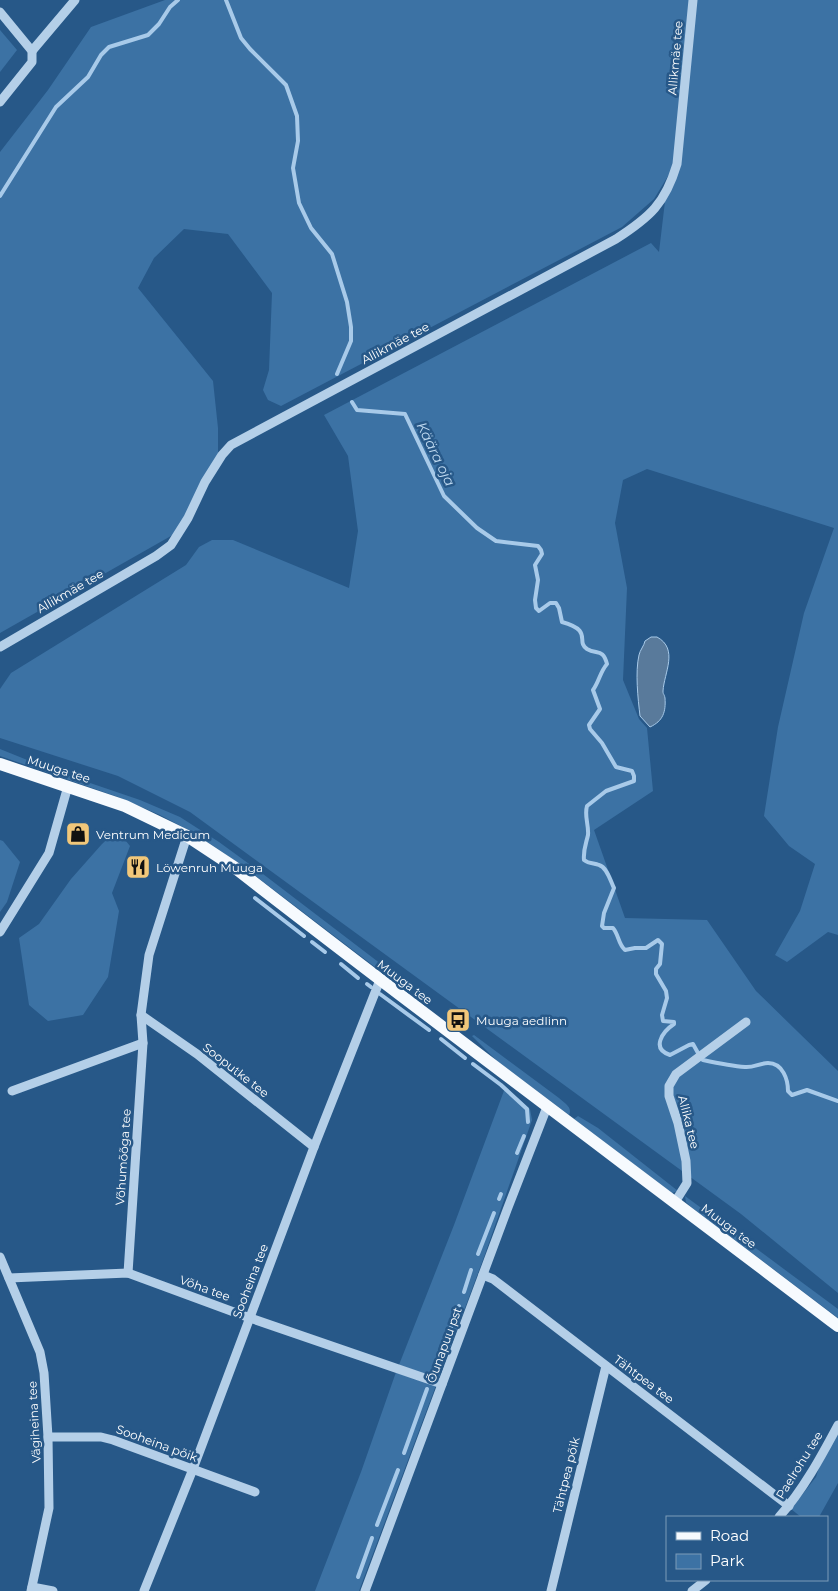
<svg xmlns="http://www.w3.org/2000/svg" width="838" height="1591" viewBox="0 0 838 1591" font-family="Montserrat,sans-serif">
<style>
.green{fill:#3c72a4}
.water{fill:#597a9b;stroke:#a8cae9}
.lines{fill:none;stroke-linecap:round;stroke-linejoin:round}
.stream{stroke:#a8cae9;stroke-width:4}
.minor{stroke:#b4cfe8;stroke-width:9}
.major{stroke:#f6fafe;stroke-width:12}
.labels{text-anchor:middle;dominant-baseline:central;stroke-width:5;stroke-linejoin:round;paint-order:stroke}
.street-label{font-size:12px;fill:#fff;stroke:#275888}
.poi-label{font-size:12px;fill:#fff;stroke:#275888;text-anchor:start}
.water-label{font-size:14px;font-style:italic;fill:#bfd9f0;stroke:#275888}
</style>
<rect width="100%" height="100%" fill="#275888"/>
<g class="green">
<polygon points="165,0 838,0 838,935 828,932 787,962 775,955 800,911 815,864 789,846 764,816 778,727 804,613 834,528 647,469 623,480 615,523 627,588 623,680 639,719 647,728 653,791 594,830 625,918 707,920 756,991 838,1071 838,1293 741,1214 190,812 118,776 0,738 0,689 11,673 186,565 199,547 212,540 233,540 349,588 358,531 348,456 324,415 651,243 659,252 668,176 654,199 622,227 281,406 268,400 263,390 269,370 272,293 228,234 184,229 154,258 138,288 213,381 218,428 218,459 185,528 0,633 0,152 48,90 91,27"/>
<polygon points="0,30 17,50 0,72"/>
<polygon points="0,749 52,770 140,800 180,817 219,842 263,874 398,977 398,980 396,983 240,864 194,833 160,815 118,797 0,756"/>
<polygon points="117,830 130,846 112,893 119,911 108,977 83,1015 48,1021 29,1005 19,938 39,924 71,879 102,844"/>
<polygon points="0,840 3,841 20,862 7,902 0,912"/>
<path d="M 474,1035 L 559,1098 C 564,1103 573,1107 569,1115 L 497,1061 L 472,1036 Z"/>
<polygon points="505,1088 530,1109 532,1120 484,1257 359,1591 315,1591 361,1472 395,1375 454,1225"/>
<polygon points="578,1116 598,1128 678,1191 672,1193 574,1119"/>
<polygon points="685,1196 838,1309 838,1318 691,1207 686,1202"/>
<polygon points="838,1434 838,1483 819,1517 801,1517 791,1509 816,1477 822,1458"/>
</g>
<path class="water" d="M 651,637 L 657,637 C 679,649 664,673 663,691 C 663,695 664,693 665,698 C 666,712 663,721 650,727 L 640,716 C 638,699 635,672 639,655 C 640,650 644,646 645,641 Z"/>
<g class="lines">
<g class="stream">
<polyline points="226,0 241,38 250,49 286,85 297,116 298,141 293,168 299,203 311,228 332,254 347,302 351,327 351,341 337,374"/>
<polyline points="0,196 56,107 88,77 101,55 109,47 148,35 159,24 170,7 178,0"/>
<path d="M 352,402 L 357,410 L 405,414 L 444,496 L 477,528 L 496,541 L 538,546 L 541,550 L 542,554 L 535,565 L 538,580 L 535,600 L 536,608 L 539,611 L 550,603 L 556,603 L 559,608 L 562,622 C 594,631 575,641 587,649 C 597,655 603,648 607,664 C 600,672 599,682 593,690 L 600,709 L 589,725 L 590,729 L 602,743 L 616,767 L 632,771 L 634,776 L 634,781 L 606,791 L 587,806 C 584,816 589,825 588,835 C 586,844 583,850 584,860 C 589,864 594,863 599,865 C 607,867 611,882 614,888 L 604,913 L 602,926 L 604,928 L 613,928 C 619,935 618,944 625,950 L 635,948 L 646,948 L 658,940 L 662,944 L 660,964 L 656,969 L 656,974 L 666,991 L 667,998 L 662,1015 L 663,1021 L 674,1022 L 674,1024 C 662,1032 651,1049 670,1055 L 689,1045 L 693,1044 L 698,1053"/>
<polyline points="255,898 304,936"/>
<polyline points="312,942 325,952"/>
<polyline points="341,964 358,978"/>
<polyline points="367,984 371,987"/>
<polyline points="380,994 429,1030"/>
<polyline points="441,1039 465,1058"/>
<path d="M 703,1060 C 717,1063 731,1066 745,1067 C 753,1068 760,1063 768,1063 C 783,1063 788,1080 788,1091 L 792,1095 L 807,1090 L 838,1101"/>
<polyline points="473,1064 501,1085 527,1109 528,1122"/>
<polyline points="517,1153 524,1136"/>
<polyline points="499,1199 501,1194"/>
<polyline points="478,1254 494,1213"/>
<polyline points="464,1292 471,1270"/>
<polyline points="434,1371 459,1306"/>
<polyline points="404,1453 427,1389"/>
<polyline points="377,1525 398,1470"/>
<polyline points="358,1577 372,1538"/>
</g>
<g class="minor">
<polyline points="0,12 32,51 32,62 0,102"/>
<polyline points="32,51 75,0"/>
<path d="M 0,647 L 156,556 L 171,545 L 188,518 L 205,482 L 222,455 L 231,445 L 616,239 C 650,217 665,204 677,164 L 693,0"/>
<polyline points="0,932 49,853 68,786"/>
<polyline points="141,1015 197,1054 314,1147"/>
<polyline points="12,1091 143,1043"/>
<polyline points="675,1202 687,1183 686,1161 678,1123 669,1096 669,1086 676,1074 746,1022"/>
<polyline points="0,1257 40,1352 44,1373 48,1437 49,1508 31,1591"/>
<polyline points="128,1273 143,1043 141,1015 149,955 187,836"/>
<polyline points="483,1275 493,1279 789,1506"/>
<polyline points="9,1278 128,1273 250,1318 442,1384"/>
<polyline points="48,1437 101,1437 113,1440 255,1492"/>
<path d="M 779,1517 C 803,1490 821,1457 838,1425"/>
<polyline points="32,1587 53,1591"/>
<polyline points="144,1591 193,1469 314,1147 380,980"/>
<polyline points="365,1591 507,1210 547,1107"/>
<polyline points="551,1591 606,1366"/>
<polyline points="692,1591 706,1580"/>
</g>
<path class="major" d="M 0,764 L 125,806 L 187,836 L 234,867 C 433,1022 637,1173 838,1326"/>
</g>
<defs>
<symbol id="shop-square" viewBox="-11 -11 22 22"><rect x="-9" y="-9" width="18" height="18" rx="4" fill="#f1c77a" stroke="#275888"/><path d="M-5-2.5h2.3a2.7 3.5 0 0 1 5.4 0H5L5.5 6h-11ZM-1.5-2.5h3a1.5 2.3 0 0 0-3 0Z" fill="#111"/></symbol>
<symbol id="restaurant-square" viewBox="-11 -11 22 22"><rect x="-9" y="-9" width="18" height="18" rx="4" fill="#f1c77a" stroke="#275888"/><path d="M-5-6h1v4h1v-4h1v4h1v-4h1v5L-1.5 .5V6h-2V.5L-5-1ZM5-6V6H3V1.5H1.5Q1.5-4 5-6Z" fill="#111"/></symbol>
<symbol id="bus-square" viewBox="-11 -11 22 22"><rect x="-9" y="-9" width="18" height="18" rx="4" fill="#f1c77a" stroke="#275888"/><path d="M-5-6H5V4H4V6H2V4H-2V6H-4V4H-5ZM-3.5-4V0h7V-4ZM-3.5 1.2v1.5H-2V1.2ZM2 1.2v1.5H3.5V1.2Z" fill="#111"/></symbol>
</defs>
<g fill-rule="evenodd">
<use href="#shop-square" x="64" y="820" width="28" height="28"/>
<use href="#restaurant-square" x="124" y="853" width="28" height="28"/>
<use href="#bus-square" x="444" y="1006" width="28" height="28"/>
</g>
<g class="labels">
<g class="street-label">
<text transform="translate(675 58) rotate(-85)">Allikmäe tee</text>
<text transform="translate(395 343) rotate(-28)">Allikmäe tee</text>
<text transform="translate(70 591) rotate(-30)">Allikmäe tee</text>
<text transform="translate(59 769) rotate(18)">Muuga tee</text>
<text transform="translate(405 982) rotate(37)">Muuga tee</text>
<text transform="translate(236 1070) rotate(38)">Sooputke tee</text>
<text transform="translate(689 1122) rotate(76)">Allika tee</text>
<text transform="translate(123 1157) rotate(-86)">Võhumõõga tee</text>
<text transform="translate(729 1226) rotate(37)">Muuga tee</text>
<text transform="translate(250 1281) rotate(-69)">Sooheina tee</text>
<text transform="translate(205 1288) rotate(20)">Võha tee</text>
<text transform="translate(444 1345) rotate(-70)">Õunapuu pst</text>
<text transform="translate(644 1379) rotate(37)">Tähtpea tee</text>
<text transform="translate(34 1422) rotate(-93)">Vägiheina tee</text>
<text transform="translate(157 1443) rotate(20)">Sooheina põik</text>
<text transform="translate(799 1465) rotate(-58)">Paelrohu tee</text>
<text transform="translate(566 1475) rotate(-76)">Tähtpea põik</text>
</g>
<g class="poi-label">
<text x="96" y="834">Ventrum Medicum</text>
<text x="156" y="867">Löwenruh Muuga</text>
<text x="476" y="1020">Muuga aedlinn</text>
</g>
<g class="water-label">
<text transform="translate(436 454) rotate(64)">Käära oja</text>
</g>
</g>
<rect x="666" y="1516" width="162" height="65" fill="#275888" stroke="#7d9bb8"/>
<rect x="676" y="1532" width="25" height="8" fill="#f6fafe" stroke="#7d9bb8"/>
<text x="710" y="1541" font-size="15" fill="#ffffff">Road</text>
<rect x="676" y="1554" width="25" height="15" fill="#3c72a4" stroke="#7d9bb8"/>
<text x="710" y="1566" font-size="15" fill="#ffffff">Park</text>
</svg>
